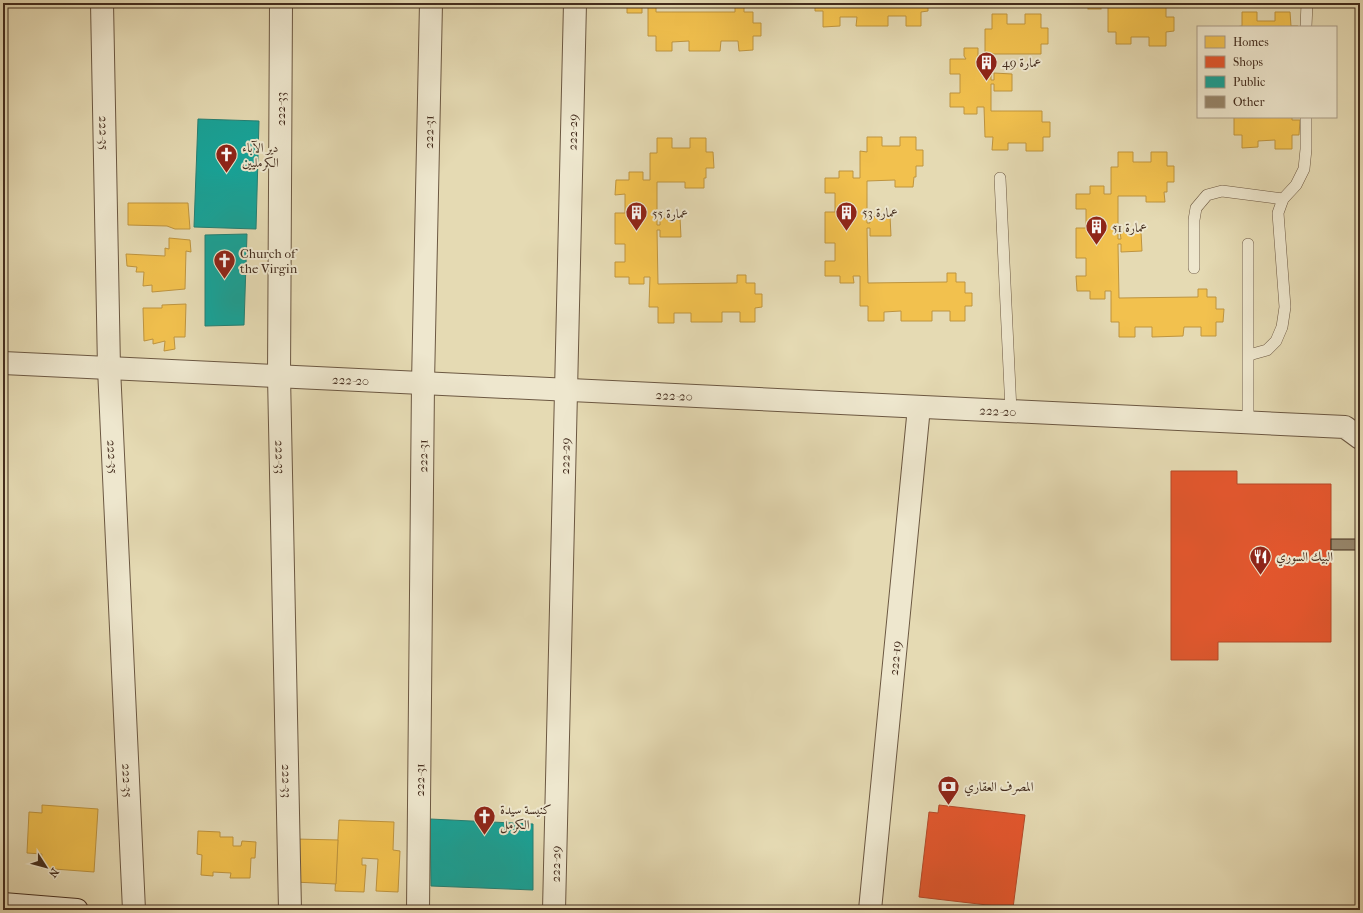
<svg xmlns="http://www.w3.org/2000/svg" width="1363" height="913" viewBox="0 0 1363 913" font-family="'IM FELL French Canon',Amiri,serif">
<style>
.homes{fill:#f2c14e;stroke:#be943f}
.shops{fill:#e4572e;stroke:#b44a29}
.public{fill:#17a398;stroke:#247f73}
.building{fill:#97866b;stroke:#432c1d}
.lines{fill:none;stroke-linecap:round;stroke-linejoin:round}
.lane-casing{stroke:#6c5842;stroke-width:12}
.street-casing{stroke:#6c5842;stroke-width:24}
.secondary-casing{stroke:#432c1d;stroke-width:24}
.lane{stroke:#eee7ce;stroke-width:11}
.street{stroke:#eee7ce;stroke-width:22}
.secondary{stroke:#eee7ce;stroke-width:22}
.labels{text-anchor:middle;dominant-baseline:central;stroke-width:4;stroke-linejoin:round;paint-order:stroke}
.poi-label{font-size:13px;fill:#432c1d;stroke:#eee7ce;text-anchor:start}
.street-label{font-size:13px;fill:#432c1d;stroke:#eee7ce}
</style>
<rect width="100%" height="100%" fill="#e5dab3"/>
<filter id="stains"><feTurbulence type="fractalNoise" baseFrequency=".005" numOctaves="4"/><feColorMatrix values="0 0 0 0 .2 0 0 0 0 .09 0 0 0 0 .02 0 0 0 .5 -.17"/></filter>
<radialGradient id="worn" r=".72"><stop offset=".6" stop-color="#630" stop-opacity="0"/><stop offset="1" stop-color="#630" stop-opacity=".3"/></radialGradient>
<g class="homes">
<polygon points="614,3 656,3 656,12 735,12 735,3 744,3 744,12 753,12 753,23 761,23 761,36 753,36 753,50 739,51 738,41 721,41 720,51 689,51 689,41 672,42 672,51 656,51 656,36 648,36 648,6 642,6 642,13 627,13 627,6 614,6"/>
<polygon points="815,3 928,3 928,11 921,12 921,26 906,26 906,16 888,16 888,26 856,26 857,17 840,17 840,26 823,27 823,11 815,11"/>
<rect x="1088" y="3" width="13" height="6"/>
<polygon points="1108,3 1114,3 1114,6 1166,5 1166,17 1174,17 1174,31 1166,32 1166,46 1149,46 1149,37 1131,37 1131,44 1116,44 1116,32 1108,32"/>
<polygon points="1242,12 1257,12 1257,21 1275,21 1275,12 1290,12 1291,26 1298,26 1298,27 1235,27 1242,26"/>
<polygon points="992,14 1007,14 1007,24 1025,24 1025,14 1041,14 1041,28 1048,28 1048,44 1041,44 1041,54 991,54 991,80 994,80 994,73 1012,74 1012,91 994,91 994,84 991,84 991,111 1042,111 1042,122 1050,122 1050,137 1043,137 1043,151 1026,151 1026,143 1008,143 1008,150 992,150 993,137 985,137 984,107 977,107 977,114 964,114 964,107 950,107 950,93 960,93 960,74 950,74 950,59 966,59 964,56 964,48 978,48 978,56 985,56 985,29 992,29"/>
<polygon points="1234,117 1292,117 1292,120 1300,120 1299,135 1292,135 1292,149 1275,149 1275,140 1258,141 1258,147 1242,148 1242,135 1234,135"/>
<polygon points="867,137 882,137 882,146 900,146 900,137 916,137 916,150 923,150 923,166 916,166 916,177 914,177 913,187 895,187 895,180 867,181 867,223 870,223 869,217 890,216 891,236 870,236 870,228 867,228 868,283 947,282 947,273 956,273 956,282 965,282 965,293 972,293 972,306 965,306 965,321 950,321 950,311 932,311 932,321 901,321 901,311 884,312 884,321 868,321 868,306 860,306 860,276 853,276 854,283 840,283 840,276 825,276 825,261 835,261 835,243 825,243 825,212 835,212 835,193 825,193 825,178 839,178 839,171 853,171 853,178 860,178 860,151 867,152"/>
<polygon points="657,138 672,138 672,148 690,148 690,138 706,138 706,152 713,152 714,168 706,168 706,178 704,178 704,188 685,188 685,182 657,182 657,225 660,225 660,218 680,218 681,237 660,237 660,230 657,230 658,284 737,283 737,275 746,275 746,283 755,283 755,294 762,294 762,307 755,308 755,322 740,322 740,312 722,312 722,322 691,322 691,313 674,313 674,323 658,323 658,307 649,307 650,277 644,277 644,284 629,284 629,277 615,277 615,262 625,262 625,244 615,244 615,213 625,213 625,194 615,195 616,180 629,180 629,172 643,172 643,180 650,180 650,153 657,153"/>
<polygon points="1118,152 1133,152 1133,162 1151,162 1151,152 1167,152 1167,166 1174,166 1174,182 1167,182 1167,192 1164,192 1165,202 1146,202 1146,196 1118,196 1118,239 1121,239 1120,232 1141,232 1142,251 1121,252 1121,244 1118,244 1119,298 1198,297 1198,289 1207,289 1207,297 1216,297 1216,309 1224,309 1223,322 1216,322 1216,336 1201,336 1201,327 1184,327 1183,336 1152,337 1152,327 1135,327 1135,337 1119,337 1119,322 1111,322 1111,291 1105,291 1105,299 1090,299 1090,291 1077,291 1076,276 1086,276 1086,258 1076,258 1076,228 1086,228 1086,209 1076,209 1076,194 1090,194 1090,186 1104,186 1104,194 1111,194 1111,167 1118,167"/>
<polygon points="128,203 188,203 190,229 175,229 167,226 128,225"/>
<polygon points="169,238 190,240 191,252 186,251 185,289 152,292 152,285 143,286 144,272 136,272 137,267 127,266 126,254 165,256 165,248 169,249"/>
<polygon points="186,304 185,337 174,337 175,349 164,351 165,341 153,344 153,339 144,341 143,308 162,308 162,305"/>
<polygon points="42,805 98,809 94,872 41,868 42,854 27,853 29,812 42,813"/>
<polygon points="339,820 394,822 393,850 400,851 398,892 376,891 378,859 362,858 362,865 366,865 364,892 335,891"/>
<polygon points="198,831 220,832 220,837 233,837 233,846 241,846 242,841 256,842 255,858 251,858 250,878 230,878 231,873 213,872 213,876 201,875 202,855 197,854"/>
<polygon points="296,839 338,840 336,884 294,882"/>
</g>
<g class="shops">
<polygon points="1171,471 1237,471 1237,484 1331,484 1331,642 1218,642 1218,660 1171,660"/>
<polygon points="939,805 1025,815 1013,908 919,897 929,812 938,813"/>
</g>
<g class="public">
<polygon points="198,119 259,121 256,229 194,227"/>
<polygon points="247,234 244,325 205,326 205,235"/>
<polygon points="430,819 533,824 533,890 431,886"/>
</g>
<rect class="building" x="1331" y="539" width="29" height="11"/>
<g class="lines">
<defs>
<g id="lane">
<polyline points="1306,27 1307,3"/>
<polyline points="1000,178 1011,411"/>
<polyline points="1248,244 1248,422"/>
<polyline points="1194,268 1194,220 1196,208 1207,195 1222,191 1283,199"/>
<polyline points="1249,355 1267,350 1276,341 1282,327 1285,307 1278,213 1283,199 1296,185 1304,169 1306,149 1306,117"/>
</g>
<g id="street">
<path id="s1" d="M 102,3 L 109,368 L 134,910"/>
<path id="s2" d="M 281,3 L 279,376 L 290,910"/>
<path id="s3" d="M 3,363 L 1345,427 L 1360,438"/>
<path id="s4" d="M 418,910 L 423,383 L 431,3"/>
<path id="s5" d="M 554,910 L 575,3"/>
<path id="s6" d="M 870,910 L 919,407"/>
</g>
<polyline id="secondary" points="3,904 77,910"/>
</defs>
<use href="#lane" class="lane-casing"/>
<use href="#street" class="street-casing"/>
<use href="#secondary" class="secondary-casing"/>
<use href="#lane" class="lane"/>
<use href="#street" class="street"/>
<use href="#secondary" class="secondary"/>
</g>
<defs>
<symbol id="building-pin" viewBox="-11 -11 22 30"><path d="M0 17L-7.5 6A9.5 9.5 0 1 1 7.5 6Z" fill="#8f2418" stroke="#eee7ce"/><path d="M-4-6H4V6H1V3H-1V6H-4ZM-2.5-4.3h1.7v1.8h-1.7ZM.8-4.3h1.7v1.8H.8ZM-2.5-1h1.7V.8h-1.7ZM.8-1h1.7V.8H.8Z" fill="#fff"/></symbol>
<symbol id="church-pin" viewBox="-11 -11 22 30"><path d="M0 17L-7.5 6A9.5 9.5 0 1 1 7.5 6Z" fill="#8f2418" stroke="#eee7ce"/><path d="M-1.2-6h2.4v3.5h3.3v2.4h-3.3V6h-2.4V-.1h-3.3v-2.4h3.3Z" fill="#fff"/></symbol>
<symbol id="restaurant-pin" viewBox="-11 -11 22 30"><path d="M0 17L-7.5 6A9.5 9.5 0 1 1 7.5 6Z" fill="#8f2418" stroke="#eee7ce"/><path d="M-5-6h1v4h1v-4h1v4h1v-4h1v5L-1.5 .5V6h-2V.5L-5-1ZM5-6V6H3V1.5H1.5Q1.5-4 5-6Z" fill="#fff"/></symbol>
<symbol id="bank-pin" viewBox="-11 -11 22 30"><path d="M0 17L-7.5 6A9.5 9.5 0 1 1 7.5 6Z" fill="#8f2418" stroke="#eee7ce"/><path d="M-6-4H6V4H-6ZM0-2.3a2.3 2.3 0 1 0 0 4.6a2.3 2.3 0 1 0 0-4.6Z" fill="#fff"/></symbol>
</defs>
<g fill-rule="evenodd">
<use href="#building-pin" x="974" y="50" width="25" height="34"/>
<use href="#church-pin" x="214" y="142" width="25" height="34"/>
<use href="#building-pin" x="834" y="200" width="25" height="34"/>
<use href="#building-pin" x="624" y="200" width="25" height="34"/>
<use href="#building-pin" x="1084" y="214" width="25" height="34"/>
<use href="#church-pin" x="212" y="248" width="25" height="34"/>
<use href="#restaurant-pin" x="1248" y="544" width="25" height="34"/>
<use href="#bank-pin" x="936" y="774" width="25" height="34"/>
<use href="#church-pin" x="472" y="804" width="25" height="34"/>
</g>
<g class="labels">
<g class="poi-label">
<text x="1002" y="62">عمارة 49</text>
<text x="242" y="147">دير الآباء<tspan x="242" dy="15">الكرمليين</tspan></text>
<text x="862" y="212">عمارة 53</text>
<text x="652" y="213">عمارة 55</text>
<text x="1112" y="227">عمارة 51</text>
<text x="240" y="253">Church of<tspan x="240" dy="15">the Virgin</tspan></text>
<text x="1276" y="556">البيك السوري</text>
<text x="964" y="786">المصرف العقاري</text>
<text x="500" y="809">كنيسة سيدة<tspan x="500" dy="15">الكرمل</tspan></text>
</g>
<g class="street-label">
<text transform="translate(280 109) rotate(-90)">222-33</text>
<text stroke="none"><textPath href="#s1" startOffset="130">222-35</textPath></text>
<text stroke="none"><textPath href="#s4" startOffset="778">222-31</textPath></text>
<text stroke="none"><textPath href="#s5" startOffset="778">222-29</textPath></text>
<text stroke="none"><textPath href="#s3" startOffset="348">222-20</textPath></text>
<text stroke="none"><textPath href="#s3" startOffset="672">222-20</textPath></text>
<text stroke="none"><textPath href="#s3" startOffset="996">222-20</textPath></text>
<text stroke="none"><textPath href="#s4" startOffset="454">222-31</textPath></text>
<text stroke="none"><textPath href="#s5" startOffset="454">222-29</textPath></text>
<text stroke="none"><textPath href="#s1" startOffset="454">222-35</textPath></text>
<text stroke="none"><textPath href="#s2" startOffset="454">222-33</textPath></text>
<text stroke="none"><textPath href="#s6" startOffset="253">222-19</textPath></text>
<text stroke="none"><textPath href="#s1" startOffset="778">222-35</textPath></text>
<text stroke="none"><textPath href="#s2" startOffset="778">222-33</textPath></text>
<text stroke="none"><textPath href="#s4" startOffset="130">222-31</textPath></text>
<text stroke="none"><textPath href="#s5" startOffset="46">222-29</textPath></text>
</g>
</g>
<rect width="1363" height="913" fill="none" stroke="#e5dab3" stroke-width="16"/>
<rect x="4" y="4" width="1355" height="905" fill="none" stroke="#432c1d" stroke-width="2"/>
<rect x="8" y="8" width="1347" height="897" fill="none" stroke="#432c1d"/>
<rect x="1197" y="26" width="140" height="92" fill="#eee7ce" stroke="#aa9c87"/>
<rect x="1205" y="36" width="20" height="12" fill="#f2c14e" stroke="#aa9c87"/>
<text x="1233" y="46" font-size="12" fill="#432c1d">Homes</text>
<rect x="1205" y="56" width="20" height="12" fill="#e4572e" stroke="#aa9c87"/>
<text x="1233" y="66" font-size="12" fill="#432c1d">Shops</text>
<rect x="1205" y="76" width="20" height="12" fill="#17a398" stroke="#aa9c87"/>
<text x="1233" y="86" font-size="12" fill="#432c1d">Public</text>
<rect x="1205" y="96" width="20" height="12" fill="#97866b" stroke="#aa9c87"/>
<text x="1233" y="106" font-size="12" fill="#432c1d">Other</text>
<g transform="translate(46 867) rotate(126)" stroke="#eee7ce" stroke-width="3" paint-order="stroke">
<path d="M0-3L7 15L0 10L-7 15Z" fill="#432c1d"/>
<text y="-6" font-size="11" font-weight="bold" text-anchor="middle" fill="#432c1d">N</text>
</g>
<rect width="100%" height="100%" filter="url(#stains)"/>
<rect width="100%" height="100%" fill="url(#worn)"/>
</svg>
